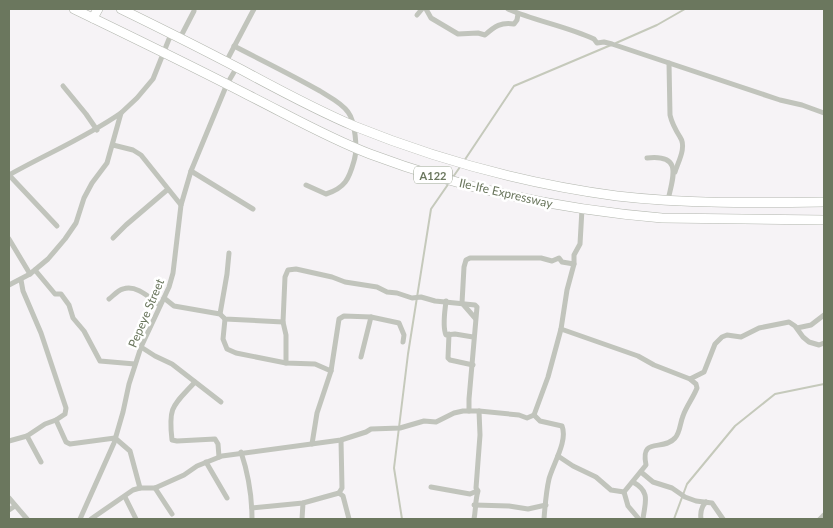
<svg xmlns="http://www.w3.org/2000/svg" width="833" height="528" viewBox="0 0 833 528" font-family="Lato,sans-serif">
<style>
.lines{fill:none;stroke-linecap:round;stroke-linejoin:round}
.stream{stroke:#c5c9bb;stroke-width:2}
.highway-casing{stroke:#b2b6ae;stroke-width:10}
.street{stroke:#c1c4bc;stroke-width:5}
.highway{stroke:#fff;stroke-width:9}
.labels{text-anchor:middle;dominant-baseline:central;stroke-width:5;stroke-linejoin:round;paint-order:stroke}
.shield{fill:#fff;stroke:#97a08e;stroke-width:1}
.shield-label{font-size:11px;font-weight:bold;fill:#6b775e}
.street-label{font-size:12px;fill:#6b775e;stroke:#fff}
</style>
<rect width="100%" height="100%" fill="#f6f3f6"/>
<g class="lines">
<g class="stream">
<polyline points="616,43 657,25 685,9"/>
<polyline points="464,161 514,86 611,45"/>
<polyline points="453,177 460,167"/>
<polyline points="402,519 394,468 408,354 431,209 449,183"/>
<polyline points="674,519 687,484 735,426 775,394 824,384"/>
</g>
<defs>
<g id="highway">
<path d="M 74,9 C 132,37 190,65 248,95 C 288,115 328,138 370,154 C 463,189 563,210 662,218 L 824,220"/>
<path d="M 121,9 C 162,29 202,49 242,70 C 279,90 316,110 354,126 C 438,160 527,184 617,196 C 685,204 755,203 824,202"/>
<polyline points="93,18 98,9"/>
</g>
</defs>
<use href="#highway" class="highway-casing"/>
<g class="street">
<path d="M 426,9 L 431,18 L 458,34 L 478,33 L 485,35 C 495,26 501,22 514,24 L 517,20 L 518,14"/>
<path d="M 508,9 C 535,21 566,26 594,39 L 597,43 L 604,42 L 612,44 L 780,100 L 802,105 L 824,113"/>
<polyline points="417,15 422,9"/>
<polyline points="180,38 194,11"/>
<path d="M 234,46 C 263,61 292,75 320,91 C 329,97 341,102 348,112 C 355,121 358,149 354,161 C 349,179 345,188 326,194 L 306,185"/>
<polyline points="226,62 254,9"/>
<path d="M 669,63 L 670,115 C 672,124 675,129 680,137 C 687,147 678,162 675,172"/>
<polyline points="63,86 86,114 97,130"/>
<polyline points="113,145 133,150 141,155 181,205"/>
<path d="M 647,158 C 683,154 673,177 668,200"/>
<polyline points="191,171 253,209"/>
<path d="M 9,175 C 46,154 85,138 121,113"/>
<polyline points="9,175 57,226"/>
<polyline points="113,238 126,225 167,190"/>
<polyline points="9,239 30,274"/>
<polyline points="35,270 55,294 61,294 69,305 73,318 84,331 100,361 135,364"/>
<polyline points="9,285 30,274 48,259 65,239 76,223 84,198 92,183 107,163 121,113 137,98 153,79 171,34"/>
<polyline points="164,298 174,306 220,314 225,319 283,322 285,277 288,270 296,269 332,277 345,282 377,287 387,292 397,293 412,298 421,297 435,301 475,305 477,307 469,399 469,411"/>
<path d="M 109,299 C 113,296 118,290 123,289 C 136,284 150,298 160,305"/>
<path d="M 446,301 C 445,311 442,326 446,335 L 455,334 L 473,337"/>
<polyline points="220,314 227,274 229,253"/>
<polyline points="475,318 462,303 464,267 466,260 470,258 541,258 552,261 559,258 562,262 574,264"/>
<polyline points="225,319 223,339 227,349 236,353 286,363 315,364 331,371"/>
<polyline points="283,322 286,335 286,363"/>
<polyline points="797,328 811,325 824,315"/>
<polyline points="449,334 448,358 450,360 473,365"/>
<polyline points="141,347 155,356 172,364 221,402"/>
<polyline points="361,357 371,317"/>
<polyline points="690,379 704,372 715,344 722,337 727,335 741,337 759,328 789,322 795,326 803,337 809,342 819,345 824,343"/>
<path d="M 195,382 C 173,406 168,406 172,440 L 177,441 L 215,439 L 218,444 L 219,457"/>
<polyline points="534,415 548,377 561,329 567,290 574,264 574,255 580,244 582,209"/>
<path d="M 534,415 L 540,421 L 562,426 C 568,441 553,464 549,479 C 546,492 545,506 544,519"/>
<polyline points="56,420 66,442 70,444 115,438 130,451 140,488"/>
<polyline points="27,436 41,462"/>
<polyline points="9,441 27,436 45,424 56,420 65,414 66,408 41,333 23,291 21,280"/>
<polyline points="312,444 317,413 331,371 339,319 344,316 371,317 399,323 404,335 403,342"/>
<path d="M 241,452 C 248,473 252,497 252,519"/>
<path d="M 558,456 L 573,466 L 596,477 L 611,490 L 624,492 L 646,465 C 640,436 663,452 675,438 C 680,433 680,423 683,416 C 686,407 693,398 697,388 L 696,384 L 690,379 L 654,365 L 638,356 L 561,329"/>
<polyline points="206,462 227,498"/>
<polyline points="641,472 653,482 672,488 685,497 696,501 712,503 723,519"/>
<path d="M 633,482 C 651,492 645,502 643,519"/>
<polyline points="431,487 470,494 477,491"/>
<polyline points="155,488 172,514"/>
<polyline points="624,492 628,506 639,519"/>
<polyline points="339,493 343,496 349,519"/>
<polyline points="125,497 136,519"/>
<polyline points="9,498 27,519"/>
<polyline points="474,505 509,506 528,509 546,505"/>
<polyline points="252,508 303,503 339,493 342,488 341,440"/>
<polyline points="9,510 15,506"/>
<polyline points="80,519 114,443 123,412 129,384 141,347 169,287 173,273 181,205 191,171 227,84 237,67"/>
<polyline points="91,519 133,490 140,488 155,488 184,475 197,466 222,456 341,440 366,432 371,429 400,428 424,421 436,422 454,413 463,411 479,411 519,415 527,418 534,415"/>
<polyline points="302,519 303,503"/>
<path d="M 474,519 C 476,509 475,501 478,491 L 476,488 L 480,435 L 479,411"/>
<path d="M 701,519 C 700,512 701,507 706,502"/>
<polyline points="820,519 824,515"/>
</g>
<use href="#highway" class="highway"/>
</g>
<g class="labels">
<rect class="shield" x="414" y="166.5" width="38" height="17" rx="4"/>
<g class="shield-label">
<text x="433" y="175">A122</text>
</g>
<g class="street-label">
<text transform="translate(506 193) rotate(13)">Ile-Ife Expressway</text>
<text transform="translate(146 313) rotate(-67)">Pepeye Street</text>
</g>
</g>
<rect width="833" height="528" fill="none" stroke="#6b775e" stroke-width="20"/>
</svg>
